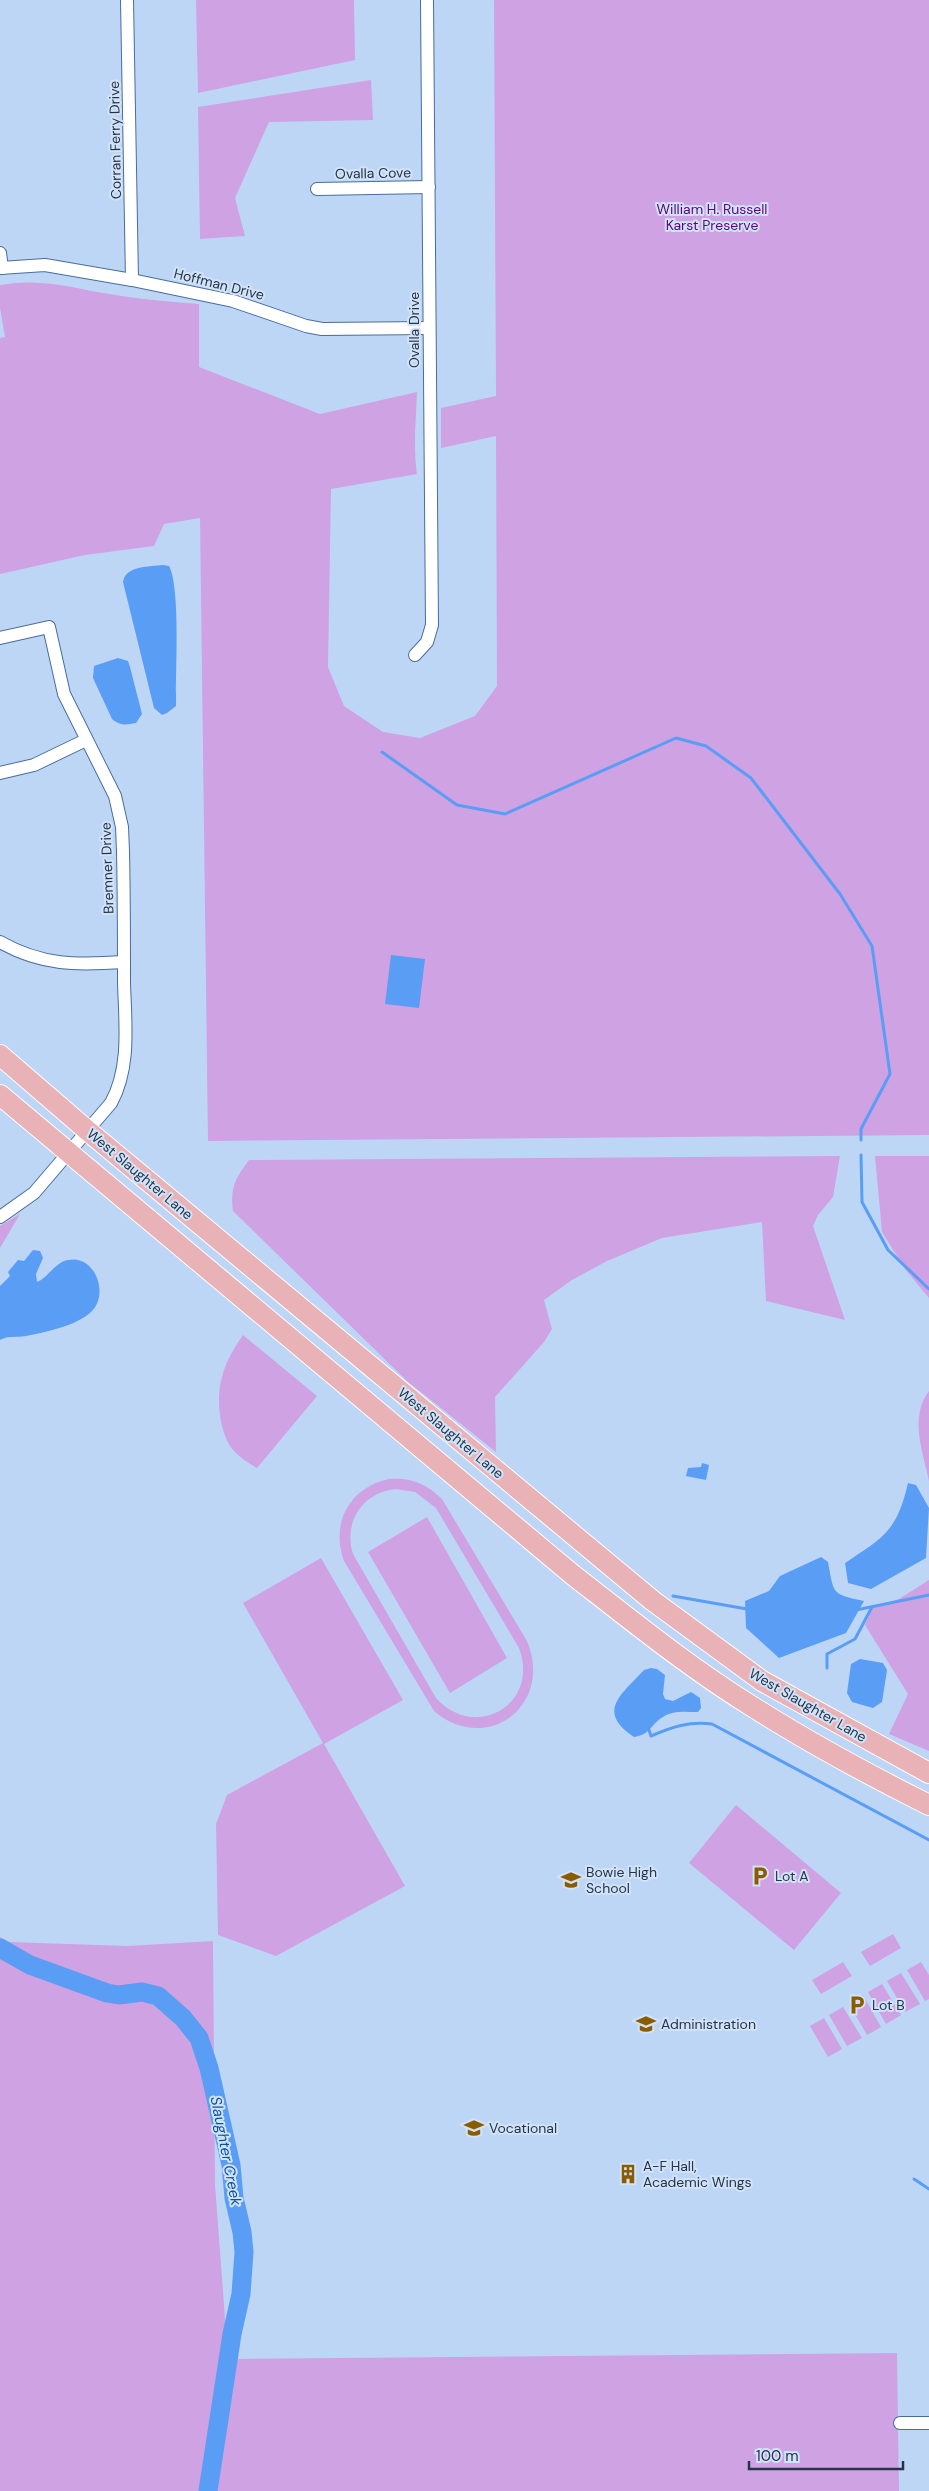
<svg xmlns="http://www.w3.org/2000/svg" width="929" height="2491" viewBox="0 0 929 2491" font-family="'DM Sans',sans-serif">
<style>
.green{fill:#cfa2e3;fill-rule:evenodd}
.water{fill:#599ef4}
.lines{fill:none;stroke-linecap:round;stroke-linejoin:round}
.stream{stroke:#599ef4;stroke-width:3}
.river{stroke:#599ef4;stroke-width:19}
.street-casing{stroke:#486d9c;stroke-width:14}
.primary-casing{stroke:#fff;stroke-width:22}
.street{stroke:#fff;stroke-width:12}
.primary{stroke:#e8b2b7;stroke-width:20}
.labels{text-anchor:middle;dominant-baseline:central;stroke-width:4;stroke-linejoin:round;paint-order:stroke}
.street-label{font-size:14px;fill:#243449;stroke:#d2e3f8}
.park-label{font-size:14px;fill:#5e047b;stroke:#d2e3f8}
.poi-label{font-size:14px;fill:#243449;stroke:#d2e3f8;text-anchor:start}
.water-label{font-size:15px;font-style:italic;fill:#0a53a0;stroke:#d2e3f8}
</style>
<rect width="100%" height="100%" fill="#bed6f6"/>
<g class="green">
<polygon points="196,0 354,0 355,60 198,93"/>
<path d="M 494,0 L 929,0 L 929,1135 L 208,1141 L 200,518 L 164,524 L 154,546 L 85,555 L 0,574 L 0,338 L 5,337 L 0,308 L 0,285 C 47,277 77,290 122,296 C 148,300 174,302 199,304 L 199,367 L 320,414 L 417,392 C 416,420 413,447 417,474 L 331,489 L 328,667 L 344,706 L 383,732 L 420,738 L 475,716 L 497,686 L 496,436 L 441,448 L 441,408 L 496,396 Z"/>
<polygon points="371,80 373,120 269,122 235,198 245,236 200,239 198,107"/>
<path d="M 840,1156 L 833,1197 L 818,1215 L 813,1226 L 845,1320 L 766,1301 L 762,1222 L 662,1238 L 607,1261 L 572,1280 L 544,1300 L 552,1329 L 544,1342 L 495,1397 L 496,1452 L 407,1381 L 233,1211 C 230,1187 235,1179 249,1160 Z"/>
<polygon points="875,1156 929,1156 929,1298 905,1269 882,1232"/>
<polygon points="20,1214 0,1248 0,1226"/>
<path d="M 243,1335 L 317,1396 L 257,1468 C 247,1462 237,1456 230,1446 C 219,1428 216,1397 222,1377 C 226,1361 234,1348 243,1335 Z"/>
<path d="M 929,1391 L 929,1481 C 923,1452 909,1417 929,1391 Z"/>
<path d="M 389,1479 C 411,1477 427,1484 442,1499 L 527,1641 C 554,1705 487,1756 434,1711 L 344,1561 C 330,1523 350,1487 389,1479 ZM 396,1489 L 415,1492 L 436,1508 L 519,1648 C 540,1704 476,1742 436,1698 L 353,1554 C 343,1522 363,1492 396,1489 Z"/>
<polygon points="427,1517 507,1658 450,1693 368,1552"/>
<polygon points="321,1558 403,1700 324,1744 405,1886 276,1956 218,1935 216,1824 227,1795 323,1743 243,1603"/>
<polygon points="929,1580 929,1751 889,1734 908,1694 865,1625 873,1607 899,1599"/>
<polygon points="736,1805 841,1893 794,1950 689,1863"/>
<polygon points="893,1934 901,1948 870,1966 861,1952"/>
<polygon points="0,1937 10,1942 127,1946 213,1941 215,2184 228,2359 897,2353 899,2491 0,2491"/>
<polygon points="843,1962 852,1976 821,1994 812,1980"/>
<polygon points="921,1962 929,1975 929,1999 925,2001 907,1970"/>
<polygon points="901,1973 920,2004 905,2012 887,1981"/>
<polygon points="882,1984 901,2015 886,2024 868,1992"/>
<polygon points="863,1995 881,2027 867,2035 849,2004"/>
<polygon points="843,2007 862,2038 847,2046 829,2015"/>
<polygon points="824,2018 842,2049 828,2057 810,2026"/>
</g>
<g class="water">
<path d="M 163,565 L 169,566 C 180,586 176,666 176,693 L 176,706 L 167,713 L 162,715 L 154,708 L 123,582 C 126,565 149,567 163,565 Z"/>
<path d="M 118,658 L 128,661 L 130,667 L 142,714 L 136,723 C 126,725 120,726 112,719 L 93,678 L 94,666 Z"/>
<polygon points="391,955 425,959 419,1008 385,1004"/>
<path d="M 33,1250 L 40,1251 L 43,1258 L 36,1274 L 37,1282 C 48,1278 55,1262 68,1260 C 95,1254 110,1295 91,1312 C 76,1326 46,1332 26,1336 C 16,1338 9,1335 0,1340 L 0,1286 L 10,1276 L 8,1272 L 18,1260 L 24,1261 Z"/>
<polygon points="702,1463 709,1465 706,1480 686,1476 688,1468 701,1467"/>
<path d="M 908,1483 L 916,1485 L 929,1508 L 926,1558 L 871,1589 L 848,1583 L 845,1563 C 884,1537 897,1531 908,1483 Z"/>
<path d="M 821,1557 L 828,1562 C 834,1594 831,1594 864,1601 L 846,1633 L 779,1658 L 746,1628 L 745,1601 L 769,1591 L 780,1576 Z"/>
<polygon points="860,1659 883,1663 887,1670 882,1702 873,1708 852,1702 847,1693 851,1664"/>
<path d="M 651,1668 L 657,1669 L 665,1675 L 663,1694 L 665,1699 L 673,1701 L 691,1692 L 700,1698 L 701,1708 L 698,1712 C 686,1712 673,1710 663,1717 C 651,1724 650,1735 634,1737 C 596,1711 621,1695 644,1670 Z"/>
</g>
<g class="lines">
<g class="stream">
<polyline points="382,752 457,805 505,814 676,738 706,746 751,778 840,894 872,946 890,1074 861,1129 861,1140"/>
<polyline points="861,1155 862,1202 888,1250 929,1289"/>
<polyline points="673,1596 747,1609"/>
<polyline points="856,1610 929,1595"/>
<polyline points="827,1668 827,1654 855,1639 872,1607"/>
<path d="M 649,1730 L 651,1736 C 672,1727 689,1721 712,1724 L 929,1840"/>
<polyline points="914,2179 929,2189"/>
</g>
<polyline class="river" points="0,1948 30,1965 107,1993 119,1995 142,1992 158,1996 183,2018 199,2038 209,2068 231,2165 234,2198 242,2232 244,2252 241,2294 232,2334 208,2491"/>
<defs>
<g id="street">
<polyline points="127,0 132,280"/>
<polyline points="317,189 429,187"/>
<polyline points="0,253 2,268"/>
<polyline points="0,268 45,265 132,280 233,301 306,326 322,329 429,328"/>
<path d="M 0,638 L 49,627 L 64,694 L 115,796 L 122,827 L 123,851 C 124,895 124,938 124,982 C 125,1022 131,1067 111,1103 L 34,1193 L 0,1217"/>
<polyline points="415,655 427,642 432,625 427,0"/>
<polyline points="0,773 34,765 86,740"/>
<path d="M 0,942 C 42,966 77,965 124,962"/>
<polyline points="900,2423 929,2423"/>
</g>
<g id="primary">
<polyline points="0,1055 88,1131 653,1601 762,1681 929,1773"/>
<path d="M 0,1095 L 573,1575 C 632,1621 690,1668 753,1707 C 810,1743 869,1775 929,1805"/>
</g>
</defs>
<use href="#street" class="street-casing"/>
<use href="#primary" class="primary-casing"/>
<use href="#street" class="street"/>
<use href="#primary" class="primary"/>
</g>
<defs>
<symbol id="parking-bare" viewBox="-9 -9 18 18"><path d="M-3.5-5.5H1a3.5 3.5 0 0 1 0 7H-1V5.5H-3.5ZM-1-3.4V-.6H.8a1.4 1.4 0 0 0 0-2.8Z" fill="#8a5c00" stroke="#d2e3f8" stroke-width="2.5" paint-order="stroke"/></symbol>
<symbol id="school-bare" viewBox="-9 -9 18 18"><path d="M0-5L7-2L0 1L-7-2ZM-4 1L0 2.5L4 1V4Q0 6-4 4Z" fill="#8a5c00" stroke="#d2e3f8" stroke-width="2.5" paint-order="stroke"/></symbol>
<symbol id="building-bare" viewBox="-9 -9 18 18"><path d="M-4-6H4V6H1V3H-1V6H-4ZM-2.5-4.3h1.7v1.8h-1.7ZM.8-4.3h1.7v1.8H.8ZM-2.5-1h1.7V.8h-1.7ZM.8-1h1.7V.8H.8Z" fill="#8a5c00" stroke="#d2e3f8" stroke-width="2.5" paint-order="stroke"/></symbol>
</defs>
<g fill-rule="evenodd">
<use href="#parking-bare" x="746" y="1862" width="28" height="28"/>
<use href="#school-bare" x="557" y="1866" width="28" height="28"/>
<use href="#parking-bare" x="843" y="1991" width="28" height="28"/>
<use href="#school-bare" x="632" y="2010" width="28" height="28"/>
<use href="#school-bare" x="460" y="2114" width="28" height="28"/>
<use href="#building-bare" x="614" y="2160" width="28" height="28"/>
</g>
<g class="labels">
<g class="street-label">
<text transform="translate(115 140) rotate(-91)">Corran Ferry Drive</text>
<text transform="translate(373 173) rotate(-1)">Ovalla Cove</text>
<text transform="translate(219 284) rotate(14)">Hoffman Drive</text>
<text transform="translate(414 330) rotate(-90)">Ovalla Drive</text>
<text transform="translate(107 868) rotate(-92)">Bremner Drive</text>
<text transform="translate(140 1174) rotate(40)">West Slaughter Lane</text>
<text transform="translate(451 1433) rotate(40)">West Slaughter Lane</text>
<text transform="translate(808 1705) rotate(30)">West Slaughter Lane</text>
</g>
<g class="park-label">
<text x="712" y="209">William H. Russell<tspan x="712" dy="16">Karst Preserve</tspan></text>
</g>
<g class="poi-label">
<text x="586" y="1872">Bowie High<tspan x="586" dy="16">School</tspan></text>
<text x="775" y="1876">Lot A</text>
<text x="872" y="2005">Lot B</text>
<text x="661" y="2024">Administration</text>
<text x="489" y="2128">Vocational</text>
<text x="643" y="2166">A-F Hall,<tspan x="643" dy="16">Academic Wings</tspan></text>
</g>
<g class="water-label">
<text transform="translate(226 2151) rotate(79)">Slaughter Creek</text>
</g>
</g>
<path d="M749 2461v8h154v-8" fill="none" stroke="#243449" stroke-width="2.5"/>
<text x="756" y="2461" font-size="15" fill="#243449" stroke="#d2e3f8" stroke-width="4" paint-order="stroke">100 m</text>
</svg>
